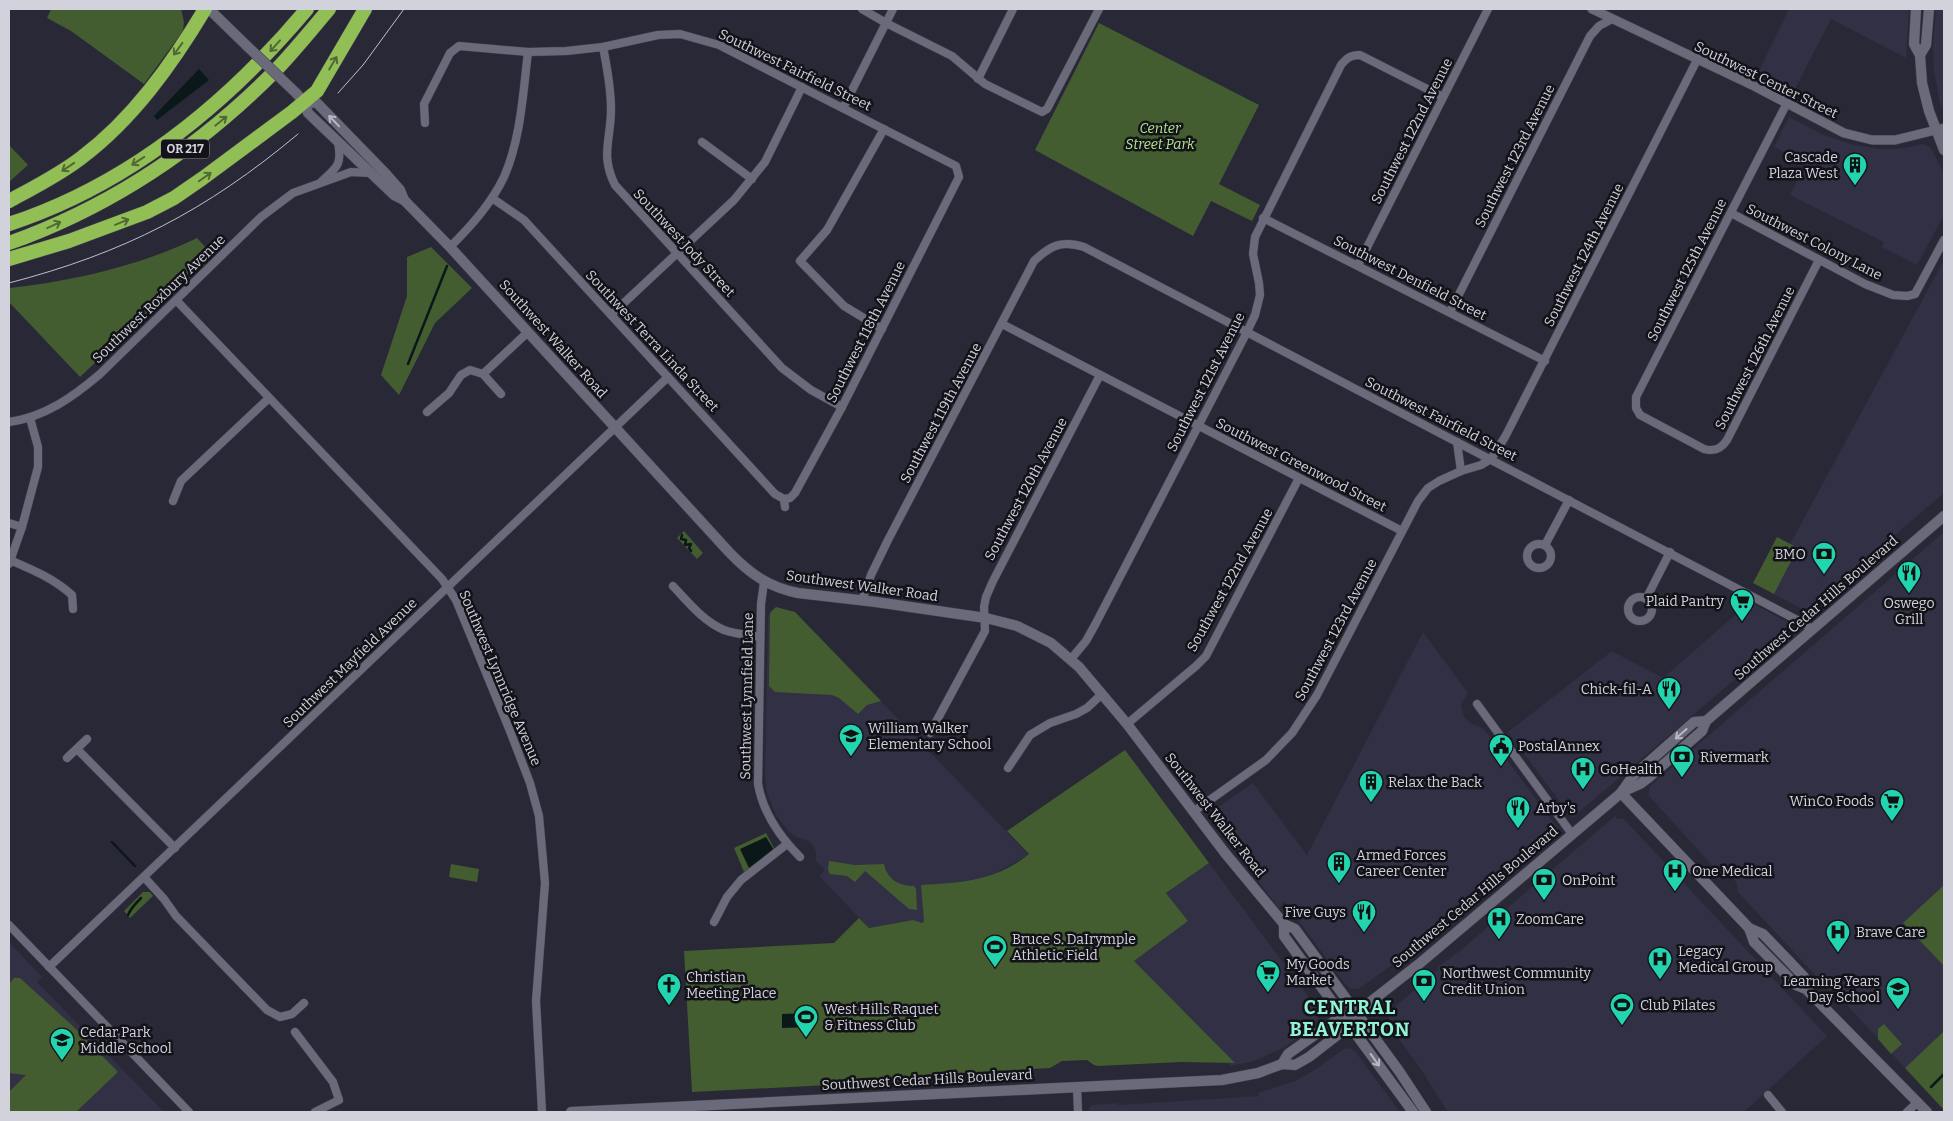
<svg xmlns="http://www.w3.org/2000/svg" width="1953" height="1121" viewBox="0 0 1953 1121" font-family="Bitter,serif">
<style>
.built{fill:#313044}
.green{fill:#435c30}
.water{fill:#0a1819}
.lines{fill:none;stroke-linecap:round;stroke-linejoin:round}
.stream{stroke:#0a1819;stroke-width:2.5}
.minor-casing{stroke:#44434f;stroke-width:9}
.tertiary-casing{stroke:#44434f;stroke-width:10}
.secondary-casing{stroke:#44434f;stroke-width:11}
.motorway-casing{stroke:#44434f;stroke-width:15}
.minor{stroke:#6a6a7a;stroke-width:8}
.tertiary{stroke:#6a6a7a;stroke-width:9}
.secondary{stroke:#6a6a7a;stroke-width:10}
.motorway{stroke:#91bf55;stroke-width:14}
.tram{stroke:#bfbfca;stroke-width:1}
.secondary-bridge-casing{stroke:#44434f;stroke-width:11;stroke-linecap:butt}
.secondary-bridge{stroke:#6a6a7a;stroke-width:10}
.oneway{stroke:#526836}
.oneway2{stroke:#b8b8c4}
.labels{text-anchor:middle;dominant-baseline:central;stroke-width:5;stroke-linejoin:round;paint-order:stroke}
.shield{fill:#121218;stroke:#9898a1;stroke-width:1}
.shield-label{font-size:12px;font-weight:bold;fill:#d2d2dc}
.street-label{font-size:14px;fill:#d2d2dc;stroke:#121218}
.park-label{font-size:14px;font-style:italic;fill:#b3e68e;stroke:#121218}
.poi-label{font-size:14px;fill:#d2d2dc;stroke:#121218;text-anchor:start}
.district-label{font-size:19px;font-weight:bold;letter-spacing:1px;fill:#92f2d6;stroke:#121218}
</style>
<rect width="100%" height="100%" fill="#292837"/>
<g class="built">
<polygon points="1789,9 1909,9 1906,58 1831,19 1792,95 1756,77"/>
<polygon points="1936,9 1944,9 1943,109 1940,104 1934,70 1933,48"/>
<polygon points="1789,117 1824,135 1854,145 1881,149 1898,149 1923,144 1931,148 1944,173 1944,215 1917,265 1882,247 1884,242 1790,195 1806,163 1774,147"/>
<polygon points="1944,260 1944,493 1809,608 1802,609 1774,594 1797,548 1790,544"/>
<polygon points="1944,532 1944,885 1904,923 1944,966 1944,1031 1905,1068 1832,989 1830,991 1737,891 1737,883 1723,868 1712,865 1649,796 1649,787"/>
<polygon points="1750,602 1791,624 1793,630 1572,818 1508,732 1612,651 1663,678"/>
<polygon points="776,608 795,612 1029,855 996,873 976,881 958,883 922,923 913,920 869,928 819,876 825,870 816,861 816,852 813,845 808,840 796,837 789,832 776,815 767,793 765,775 768,617 771,610"/>
<polygon points="1423,632 1468,693 1461,704 1464,717 1470,723 1484,729 1559,830 1446,926 1363,986 1358,989 1351,989 1346,985 1284,901 1279,909 1213,820 1212,815 1214,810 1253,783 1307,855"/>
<polygon points="1615,816 1617,819 1623,818 1827,1036 1744,1112 1448,1112 1422,1071 1390,1027 1388,1024 1390,1011 1439,969 1438,967 1461,950 1506,911 1505,910"/>
<polygon points="1209,863 1317,1008 1319,1015 1314,1027 1283,1048 1254,1061 1231,1066 1130,960 1188,921 1166,893"/>
<polygon points="9,942 42,977 37,982 164,1112 9,1112"/>
<polygon points="1350,1048 1355,1051 1400,1112 1089,1112 1089,1108 1092,1105 1117,1103 1118,1105 1259,1096 1258,1093 1295,1081 1313,1071 1344,1049"/>
</g>
<g class="green">
<polygon points="51,9 181,9 184,22 183,31 144,84 71,31 47,18"/>
<polygon points="1099,23 1259,105 1219,184 1260,205 1252,221 1211,201 1193,236 1035,150"/>
<polygon points="9,145 28,165 9,182"/>
<path d="M 197,238 L 211,253 L 80,377 L 9,302 L 9,288 C 73,281 139,266 197,238 Z"/>
<polygon points="431,247 472,288 435,323 399,395 381,375 407,296 407,257"/>
<polygon points="684,531 703,553 697,559 677,538"/>
<polygon points="1777,537 1798,548 1774,594 1753,583"/>
<polygon points="776,607 795,612 881,701 867,705 858,714 839,698 832,695 775,692 769,686 770,613"/>
<path d="M 1125,750 L 1209,863 L 1166,893 L 1188,921 L 1134,961 L 1235,1063 L 1181,1062 L 1098,1066 L 1094,1065 L 1087,1060 L 1062,1061 L 1050,1068 L 925,1075 L 925,1080 L 692,1092 L 684,951 L 834,943 L 859,918 L 869,928 L 913,920 L 922,923 L 924,921 L 921,885 C 961,883 996,881 1029,854 L 1007,831 Z"/>
<polygon points="766,833 775,850 744,872 734,848"/>
<path d="M 829,861 L 855,865 L 884,864 C 887,879 899,886 914,886 L 916,889 L 917,910 L 909,909 L 865,871 L 855,882 L 847,876 L 830,874 L 828,870 Z"/>
<polygon points="451,864 479,869 477,882 449,877"/>
<polygon points="1944,885 1944,966 1903,923"/>
<polygon points="143,892 150,892 153,896 130,918 124,911"/>
<polygon points="14,978 20,978 75,1028 118,1072 76,1112 9,1112 9,1092 26,1075 9,1073 9,984"/>
<polygon points="1884,1024 1902,1044 1891,1054 1878,1039 1878,1029"/>
<polygon points="1944,1031 1944,1110 1905,1068"/>
</g>
<g class="water">
<polygon points="199,69 209,80 157,120 154,116"/>
<polygon points="766,837 774,850 749,868 740,849"/>
<polygon points="809,1013 811,1027 782,1028 782,1014"/>
</g>
<g class="lines">
<g class="stream">
<polyline points="408,364 447,266"/>
<polyline points="682,535 681,539 686,540 685,545 691,544 689,548 691,551"/>
<polyline points="112,842 135,866"/>
<path d="M 128,915 C 130,910 137,902 141,898"/>
<polyline points="1931,1087 1944,1074"/>
</g>
<defs>
<g id="minor">
<polyline points="862,9 886,23 952,56 985,84 1042,112 1047,109 1099,9"/>
<path d="M 603,47 C 607,67 611,88 611,109 C 611,140 600,155 615,185 L 782,368 L 811,390 L 842,407"/>
<polyline points="978,79 1013,9"/>
<path d="M 1787,103 L 1636,397 L 1636,408 L 1640,415 L 1704,449 C 1714,452 1721,449 1727,440 L 1819,260"/>
<polyline points="843,108 893,9"/>
<polyline points="425,123 424,104 450,53 459,46 528,52 566,51 603,47 658,35 680,34 719,45 956,166 959,177 842,407 795,493 790,498 784,499"/>
<polyline points="702,142 752,179"/>
<path d="M 322,181 C 338,167 342,164 338,142"/>
<polyline points="492,198 524,220 775,494 784,499 785,507"/>
<polyline points="1731,213 1865,284 1893,295 1907,296 1915,294 1944,240"/>
<polyline points="1263,218 1545,361"/>
<path d="M 450,247 C 471,226 491,204 504,177 C 521,138 523,93 528,52"/>
<polyline points="1358,265 1488,9"/>
<polyline points="176,300 442,579 456,600 510,731 530,783 539,816 545,883 536,1001 542,1112"/>
<polyline points="1450,312 1590,36 1599,26 1612,19"/>
<polyline points="611,315 734,200 765,162 802,87"/>
<polyline points="1002,324 1402,531"/>
<polyline points="882,329 844,306 800,261 827,230 884,129"/>
<polyline points="483,374 528,332"/>
<polyline points="427,412 449,393 461,375 470,370 483,374 501,394"/>
<path d="M 9,422 C 45,417 73,397 100,374 L 261,217 L 293,193 L 351,172 L 370,173"/>
<polyline points="1457,442 1461,471"/>
<polyline points="173,501 181,481 269,398"/>
<polyline points="9,523 22,527"/>
<circle cx="1539" cy="556" r="12"/>
<polyline points="1545,545 1569,500"/>
<path d="M 10,560 C 33,570 53,578 72,595 L 73,609"/>
<polyline points="9,564 22,527 38,467 38,447 30,418"/>
<path d="M 764,582 L 761,604 L 758,784 C 763,813 779,836 800,857"/>
<path d="M 673,586 C 688,602 703,621 724,630 C 735,634 748,635 760,637"/>
<circle cx="1640" cy="609" r="12"/>
<polyline points="1646,599 1670,552"/>
<path d="M 862,600 L 871,575 L 888,540 L 1034,261 C 1051,245 1062,240 1084,247 L 1801,622 L 1812,629"/>
<path d="M 1071,659 L 1086,641 L 1096,623 L 1247,332 L 1255,315 L 1260,295 L 1259,283 L 1253,254 L 1255,237 L 1341,65 C 1347,58 1350,55 1360,55 L 1443,97"/>
<polyline points="1477,704 1572,834"/>
<polyline points="1127,724 1196,666 1206,656 1299,478"/>
<polyline points="930,733 985,631 984,607 986,597 993,581 1100,375"/>
<polyline points="77,749 175,848"/>
<polyline points="67,758 87,739"/>
<polyline points="1008,768 1030,735 1050,723 1076,714 1087,708 1102,694"/>
<polyline points="1193,812 1266,760 1292,733 1317,695 1418,501 1428,488 1439,481 1461,471 1481,465 1491,459 1505,437 1697,60"/>
<polyline points="144,877 164,899 176,916 267,1010 280,1017 292,1014 304,1003"/>
<polyline points="714,922 727,897 741,880 787,844"/>
<polyline points="9,925 189,1112"/>
<polyline points="49,967 668,377"/>
<polyline points="295,1032 333,1082 339,1100 315,1112"/>
<polyline points="1077,1087 1078,1112"/>
<polyline points="1768,1095 1782,1112"/>
<polyline points="1907,1112 1918,1102"/>
</g>
<polyline id="tertiary" points="1592,9 1754,86 1844,133 1872,140 1895,140 1944,128"/>
<g id="secondary">
<polyline points="209,9 247,46"/>
<polyline points="1916,9 1914,44 1920,55 1922,83 1929,111 1944,150"/>
<polyline points="1920,55 1926,45 1929,9"/>
<path d="M 296,93 L 304,102 L 308,113 L 394,195 L 404,200 L 450,247 L 729,552 C 749,573 768,587 798,593 L 876,602 L 986,618 L 1017,626 L 1051,643 L 1079,667 L 1127,724 L 1225,853 L 1284,924 L 1295,929 L 1399,1071 L 1426,1112"/>
<polyline points="304,102 317,103 386,174 400,190 404,200"/>
<polyline points="1622,792 1640,784 1648,778 1702,731 1706,721 1944,516"/>
<polyline points="1621,793 1749,928 1763,934 1788,960 1804,977 1806,989"/>
<polyline points="1284,924 1284,936 1413,1112"/>
<polyline points="1749,928 1754,942 1796,985 1806,989 1927,1112"/>
<polyline points="1282,1064 1288,1054 1333,1022 1346,1021"/>
<polyline points="571,1112 1222,1080 1258,1073 1282,1064 1295,1065 1309,1057 1340,1033 1346,1021 1419,964 1621,793 1633,776 1694,722 1706,721"/>
</g>
<g id="motorway">
<path d="M 9,201 C 33,188 59,175 81,158 C 133,119 172,64 205,9"/>
<path d="M 9,224 C 128,185 227,104 307,9"/>
<path d="M 9,243 C 110,207 201,146 277,69 C 295,50 312,29 329,9"/>
<polyline points="9,259 69,241 147,212 174,198 203,178 292,112 317,91 365,9"/>
</g>
</defs>
<use href="#minor" class="minor-casing"/>
<use href="#tertiary" class="tertiary-casing"/>
<use href="#secondary" class="secondary-casing"/>
<use href="#motorway" class="motorway-casing"/>
<use href="#minor" class="minor"/>
<use href="#tertiary" class="tertiary"/>
<use href="#secondary" class="secondary"/>
<use href="#motorway" class="motorway"/>
<g class="tram">
<polyline points="338,93 363,65 404,9"/>
<path d="M 9,283 C 124,253 206,211 298,134"/>
</g>
<defs>
<polyline id="secondary-bridge" points="247,46 296,93"/>
</defs>
<use href="#secondary-bridge" class="secondary-bridge-casing"/>
<use href="#secondary-bridge" class="secondary-bridge"/>
</g>
<defs><path id="oneway-shaft" d="M-6 0H5M1.5-3L5.5 0L1.5 3" fill="none" stroke-width="1.6" stroke-linecap="round" stroke-linejoin="round" transform="scale(1.25)"/></defs>
<g class="oneway">
<use href="#oneway-shaft" transform="translate(275 46) rotate(132)"/>
<use href="#oneway-shaft" transform="translate(178 49) rotate(126)"/>
<use href="#oneway-shaft" transform="translate(333 63) rotate(-59)"/>
<use href="#oneway-shaft" transform="translate(221 121) rotate(-39)"/>
<use href="#oneway-shaft" transform="translate(138 161) rotate(147)"/>
<use href="#oneway-shaft" transform="translate(68 167) rotate(146)"/>
<use href="#oneway-shaft" transform="translate(205 177) rotate(-35)"/>
<use href="#oneway-shaft" transform="translate(122 222) rotate(-22)"/>
<use href="#oneway-shaft" transform="translate(54 225) rotate(-25)"/>
</g>
<g class="oneway2">
<use href="#oneway-shaft" transform="translate(334 121) rotate(-134)"/>
<use href="#oneway-shaft" transform="translate(1681 734) rotate(139)"/>
<use href="#oneway-shaft" transform="translate(1375 1060) rotate(54)"/>
</g>
<defs>
<symbol id="building-pin" viewBox="-11 -11 22 30"><path d="M0 17L-7.5 6A9.5 9.5 0 1 1 7.5 6Z" fill="#22d5af" stroke="#121218"/><path d="M-4-6H4V6H1V3H-1V6H-4ZM-2.5-4.3h1.7v1.8h-1.7ZM.8-4.3h1.7v1.8H.8ZM-2.5-1h1.7V.8h-1.7ZM.8-1h1.7V.8H.8Z" fill="#111"/></symbol>
<symbol id="bank-pin" viewBox="-11 -11 22 30"><path d="M0 17L-7.5 6A9.5 9.5 0 1 1 7.5 6Z" fill="#22d5af" stroke="#121218"/><path d="M-6-4H6V4H-6ZM0-2.3a2.3 2.3 0 1 0 0 4.6a2.3 2.3 0 1 0 0-4.6Z" fill="#111"/></symbol>
<symbol id="restaurant-pin" viewBox="-11 -11 22 30"><path d="M0 17L-7.5 6A9.5 9.5 0 1 1 7.5 6Z" fill="#22d5af" stroke="#121218"/><path d="M-5-6h1v4h1v-4h1v4h1v-4h1v5L-1.5 .5V6h-2V.5L-5-1ZM5-6V6H3V1.5H1.5Q1.5-4 5-6Z" fill="#111"/></symbol>
<symbol id="supermarket-pin" viewBox="-11 -11 22 30"><path d="M0 17L-7.5 6A9.5 9.5 0 1 1 7.5 6Z" fill="#22d5af" stroke="#121218"/><path d="M-6-5.5h2.5l.6 2H6L4.5 2H-2.5L-4.4-4H-6ZM-1.5 3.2a1.3 1.3 0 1 0 .1 0ZM3 3.2a1.3 1.3 0 1 0 .1 0Z" fill="#111"/></symbol>
<symbol id="school-pin" viewBox="-11 -11 22 30"><path d="M0 17L-7.5 6A9.5 9.5 0 1 1 7.5 6Z" fill="#22d5af" stroke="#121218"/><path d="M0-5L7-2L0 1L-7-2ZM-4 1L0 2.5L4 1V4Q0 6-4 4Z" fill="#111"/></symbol>
<symbol id="civic-pin" viewBox="-11 -11 22 30"><path d="M0 17L-7.5 6A9.5 9.5 0 1 1 7.5 6Z" fill="#22d5af" stroke="#121218"/><path d="M-.6-6.5H3V-4.5H.6V-3L4-1V1h2V6H-6V1h2V-1L-.6-3ZM-1.2 2.5V6h2.4V2.5Z" fill="#111"/></symbol>
<symbol id="hospital-pin" viewBox="-11 -11 22 30"><path d="M0 17L-7.5 6A9.5 9.5 0 1 1 7.5 6Z" fill="#22d5af" stroke="#121218"/><path d="M-5-5h3v3.5h4V-5h3V5h-3V1.5h-4V5h-3Z" fill="#111"/></symbol>
<symbol id="stadium-pin" viewBox="-11 -11 22 30"><path d="M0 17L-7.5 6A9.5 9.5 0 1 1 7.5 6Z" fill="#22d5af" stroke="#121218"/><path d="M0-5a6.5 5 0 1 0 0 10a6.5 5 0 1 0 0-10ZM-3.5-1.8h7v3.6h-7Z" fill="#111"/></symbol>
<symbol id="church-pin" viewBox="-11 -11 22 30"><path d="M0 17L-7.5 6A9.5 9.5 0 1 1 7.5 6Z" fill="#22d5af" stroke="#121218"/><path d="M-1.2-6h2.4v3.5h3.3v2.4h-3.3V6h-2.4V-.1h-3.3v-2.4h3.3Z" fill="#111"/></symbol>
</defs>
<g fill-rule="evenodd">
<use href="#building-pin" x="1841" y="151" width="28" height="38"/>
<use href="#bank-pin" x="1810" y="540" width="28" height="38"/>
<use href="#restaurant-pin" x="1895" y="559" width="28" height="38"/>
<use href="#supermarket-pin" x="1728" y="587" width="28" height="38"/>
<use href="#restaurant-pin" x="1655" y="675" width="28" height="38"/>
<use href="#school-pin" x="837" y="722" width="28" height="38"/>
<use href="#civic-pin" x="1487" y="732" width="28" height="38"/>
<use href="#bank-pin" x="1668" y="743" width="28" height="38"/>
<use href="#hospital-pin" x="1569" y="755" width="28" height="38"/>
<use href="#building-pin" x="1357" y="768" width="28" height="38"/>
<use href="#supermarket-pin" x="1878" y="787" width="28" height="38"/>
<use href="#restaurant-pin" x="1504" y="794" width="28" height="38"/>
<use href="#building-pin" x="1325" y="849" width="28" height="38"/>
<use href="#hospital-pin" x="1661" y="857" width="28" height="38"/>
<use href="#bank-pin" x="1530" y="866" width="28" height="38"/>
<use href="#restaurant-pin" x="1350" y="898" width="28" height="38"/>
<use href="#hospital-pin" x="1485" y="905" width="28" height="38"/>
<use href="#hospital-pin" x="1824" y="918" width="28" height="38"/>
<use href="#stadium-pin" x="981" y="933" width="28" height="38"/>
<use href="#hospital-pin" x="1646" y="945" width="28" height="38"/>
<use href="#supermarket-pin" x="1254" y="958" width="28" height="38"/>
<use href="#bank-pin" x="1410" y="967" width="28" height="38"/>
<use href="#church-pin" x="655" y="971" width="28" height="38"/>
<use href="#school-pin" x="1884" y="975" width="28" height="38"/>
<use href="#stadium-pin" x="1608" y="991" width="28" height="38"/>
<use href="#stadium-pin" x="792" y="1003" width="28" height="38"/>
<use href="#school-pin" x="48" y="1026" width="28" height="38"/>
</g>
<g class="labels">
<rect class="shield" x="161" y="139.5" width="48" height="19" rx="4"/>
<g class="shield-label">
<text x="185" y="149">OR 217</text>
</g>
<g class="street-label">
<text transform="translate(795 70) rotate(26)">Southwest Fairfield Street</text>
<text transform="translate(1766 80) rotate(26)">Southwest Center Street</text>
<text transform="translate(1412 131) rotate(-63)">Southwest 122nd Avenue</text>
<text transform="translate(1515 156) rotate(-63)">Southwest 123rd Avenue</text>
<text transform="translate(1814 242) rotate(27)">Southwest Colony Lane</text>
<text transform="translate(684 243) rotate(47)">Southwest Jody Street</text>
<text transform="translate(1584 255) rotate(-63)">Southwest 124th Avenue</text>
<text transform="translate(1687 270) rotate(-63)">Southwest 125th Avenue</text>
<text transform="translate(1410 278) rotate(27)">Southwest Denfield Street</text>
<text transform="translate(159 299) rotate(-44)">Southwest Roxbury Avenue</text>
<text transform="translate(866 332) rotate(-63)">Southwest 118th Avenue</text>
<text transform="translate(553 339) rotate(48)">Southwest Walker Road</text>
<text transform="translate(652 341) rotate(47)">Southwest Terra Linda Street</text>
<text transform="translate(1755 358) rotate(-63)">Southwest 126th Avenue</text>
<text transform="translate(1206 382) rotate(-63)">Southwest 121st Avenue</text>
<text transform="translate(941 413) rotate(-62)">Southwest 119th Avenue</text>
<text transform="translate(1441 419) rotate(27)">Southwest Fairfield Street</text>
<text transform="translate(1301 465) rotate(27)">Southwest Greenwood Street</text>
<text transform="translate(1026 489) rotate(-62)">Southwest 120th Avenue</text>
<text transform="translate(1230 580) rotate(-61)">Southwest 122nd Avenue</text>
<text transform="translate(862 586) rotate(8)">Southwest Walker Road</text>
<text transform="translate(1816 608) rotate(-41)">Southwest Cedar Hills Boulevard</text>
<text transform="translate(1336 630) rotate(-62)">Southwest 123rd Avenue</text>
<text transform="translate(350 663) rotate(-44)">Southwest Mayfield Avenue</text>
<text transform="translate(500 678) rotate(67)">Southwest Lynnridge Avenue</text>
<text transform="translate(747 696) rotate(-89)">Southwest Lynnfield Lane</text>
<text transform="translate(1215 815) rotate(52)">Southwest Walker Road</text>
<text transform="translate(1475 897) rotate(-40)">Southwest Cedar Hills Boulevard</text>
<text transform="translate(927 1080) rotate(-3)">Southwest Cedar Hills Boulevard</text>
</g>
<g class="park-label">
<text x="1160" y="128">Center<tspan x="1160" dy="16">Street Park</tspan></text>
</g>
<g class="poi-label">
<text x="1838" y="157" text-anchor="end">Cascade<tspan x="1838" dy="16">Plaza West</tspan></text>
<text x="1806" y="554" text-anchor="end">BMO</text>
<text x="1724" y="601" text-anchor="end">Plaid Pantry</text>
<text x="1909" y="603" text-anchor="middle">Oswego<tspan x="1909" dy="16">Grill</tspan></text>
<text x="1652" y="689" text-anchor="end">Chick-fil-A</text>
<text x="868" y="728">William Walker<tspan x="868" dy="16">Elementary School</tspan></text>
<text x="1518" y="746">PostalAnnex</text>
<text x="1700" y="757">Rivermark</text>
<text x="1600" y="769">GoHealth</text>
<text x="1388" y="782">Relax the Back</text>
<text x="1874" y="801" text-anchor="end">WinCo Foods</text>
<text x="1536" y="808">Arby's</text>
<text x="1356" y="855">Armed Forces<tspan x="1356" dy="16">Career Center</tspan></text>
<text x="1692" y="871">One Medical</text>
<text x="1562" y="880">OnPoint</text>
<text x="1346" y="912" text-anchor="end">Five Guys</text>
<text x="1516" y="919">ZoomCare</text>
<text x="1856" y="932">Brave Care</text>
<text x="1012" y="939">Bruce S. DaIrymple<tspan x="1012" dy="16">Athletic Field</tspan></text>
<text x="1678" y="951">Legacy<tspan x="1678" dy="16">Medical Group</tspan></text>
<text x="1286" y="964">My Goods<tspan x="1286" dy="16">Market</tspan></text>
<text x="1442" y="973">Northwest Community<tspan x="1442" dy="16">Credit Union</tspan></text>
<text x="686" y="977">Christian<tspan x="686" dy="16">Meeting Place</tspan></text>
<text x="1880" y="981" text-anchor="end">Learning Years<tspan x="1880" dy="16">Day School</tspan></text>
<text x="1640" y="1005">Club Pilates</text>
<text x="824" y="1009">West Hills Raquet<tspan x="824" dy="16">&amp; Fitness Club</tspan></text>
<text x="80" y="1032">Cedar Park<tspan x="80" dy="16">Middle School</tspan></text>
</g>
<g class="district-label">
<text x="1350" y="1007">CENTRAL<tspan x="1350" dy="22">BEAVERTON</tspan></text>
</g>
</g>
<rect width="1953" height="1121" fill="none" stroke="#d2d2dc" stroke-width="20"/>
</svg>
